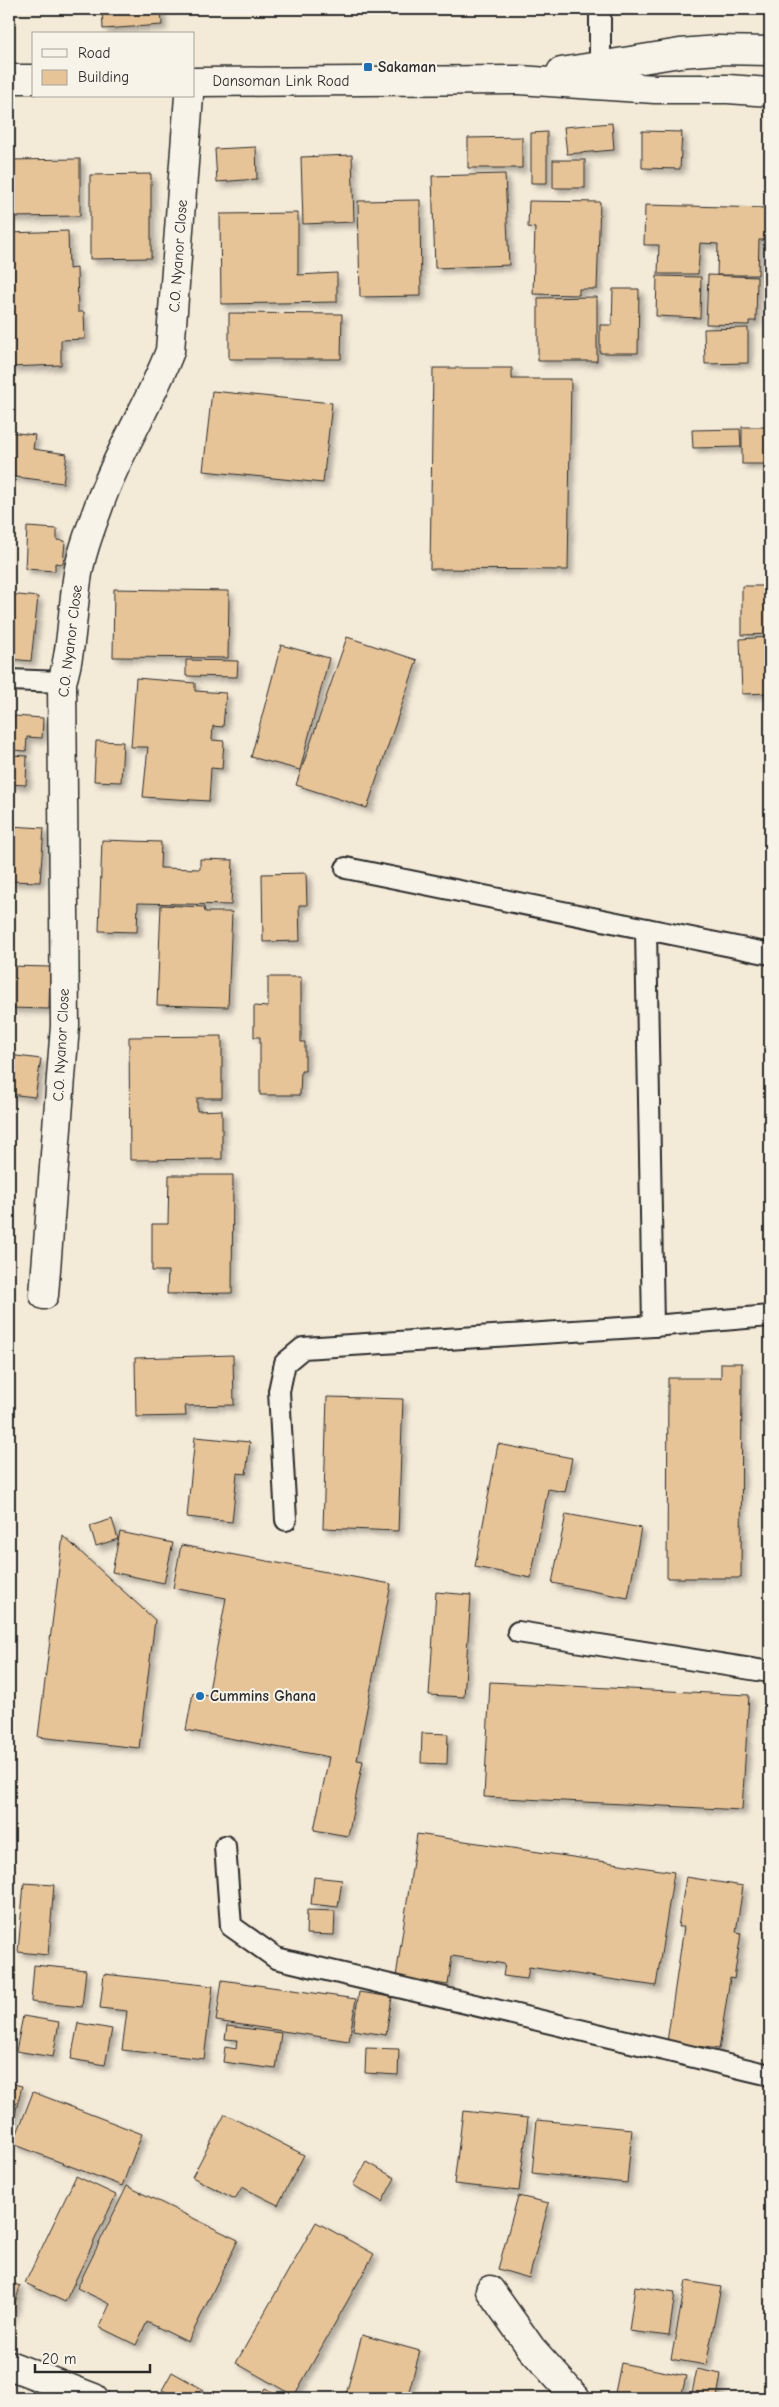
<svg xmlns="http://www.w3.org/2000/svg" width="779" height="2407" viewBox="0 0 779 2407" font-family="'Comic Neue',sans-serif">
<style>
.building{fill:#e7c498;stroke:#2b2b2b;filter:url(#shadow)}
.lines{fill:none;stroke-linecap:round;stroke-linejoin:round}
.lane-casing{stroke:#2b2b2b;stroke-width:24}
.street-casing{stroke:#2b2b2b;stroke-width:31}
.secondary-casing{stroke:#2b2b2b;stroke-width:31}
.lane{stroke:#f7f3e8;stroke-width:20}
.street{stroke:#f7f3e8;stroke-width:28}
.secondary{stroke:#f7f3e8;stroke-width:28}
.poi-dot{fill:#1f6fb2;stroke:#f7f3e8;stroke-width:2}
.labels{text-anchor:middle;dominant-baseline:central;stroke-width:4;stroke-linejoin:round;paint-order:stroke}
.poi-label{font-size:15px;font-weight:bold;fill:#2b2b2b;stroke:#f7f3e8;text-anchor:start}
.street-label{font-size:15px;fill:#2b2b2b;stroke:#f7f3e8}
</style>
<defs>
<filter id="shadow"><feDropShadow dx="4.5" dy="4.5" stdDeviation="2.5" flood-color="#0004"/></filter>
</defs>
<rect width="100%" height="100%" fill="#f4ead8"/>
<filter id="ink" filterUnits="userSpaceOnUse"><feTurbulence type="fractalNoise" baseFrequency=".02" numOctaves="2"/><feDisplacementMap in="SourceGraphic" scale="10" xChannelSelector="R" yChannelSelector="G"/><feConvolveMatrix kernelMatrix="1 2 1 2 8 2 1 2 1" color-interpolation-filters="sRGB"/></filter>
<g filter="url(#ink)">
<g class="building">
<polygon points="102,9 161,9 162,25 103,29"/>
<polygon points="612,123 614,150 567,154 564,127"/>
<polygon points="642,131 682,132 680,169 642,168"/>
<polygon points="547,132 547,183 531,183 531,133"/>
<polygon points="522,137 522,168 468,168 468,138"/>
<polygon points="256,147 257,179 217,182 215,149"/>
<polygon points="352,155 354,222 303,224 301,157"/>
<polygon points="80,159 80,216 9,217 9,160"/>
<rect x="553" y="160" width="32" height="28"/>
<polygon points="151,174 151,258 90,259 90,175"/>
<polygon points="505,174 509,265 435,268 432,176"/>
<polygon points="420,200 421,296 360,297 358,201"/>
<polygon points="529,201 600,202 597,289 579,289 579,295 533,294 535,228 528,227"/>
<polygon points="645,205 768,208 768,240 759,240 758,275 717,275 718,244 700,243 698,274 658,274 659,245 644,245"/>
<polygon points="298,213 298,275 337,273 337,302 221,304 220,214"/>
<polygon points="68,231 69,269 77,268 78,312 84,312 85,339 61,340 61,365 9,367 9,233"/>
<polygon points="708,275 757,277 756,321 749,321 749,325 706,324"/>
<polygon points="657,276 701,277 700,318 656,316"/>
<polygon points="613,289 639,289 638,353 600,353 600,325 612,325"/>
<polygon points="597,297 597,361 538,361 538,298"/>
<polygon points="229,313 342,314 341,359 229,359"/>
<polygon points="748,328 748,363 705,364 704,329"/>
<polygon points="433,368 512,368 512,379 571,379 568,570 430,569"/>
<polygon points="212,391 332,403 323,483 203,471"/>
<rect x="742" y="427" width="28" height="37"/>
<polygon points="740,429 741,447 693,448 692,430"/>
<polygon points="9,432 35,435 33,449 67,454 63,483 9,476"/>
<polygon points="27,527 57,529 57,540 65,541 63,564 55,563 55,571 25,569"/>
<polygon points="742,586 770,586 770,634 742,635"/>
<polygon points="114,589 229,591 228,658 113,657"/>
<polygon points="9,594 38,597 31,661 9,659"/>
<polygon points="347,637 417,660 367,808 296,785"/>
<polygon points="770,637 770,693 742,694 740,639"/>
<polygon points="281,645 329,658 300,770 251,757"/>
<polygon points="186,660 238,661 237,677 186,676"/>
<polygon points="136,678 195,683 195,691 226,693 223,727 213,726 212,740 224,741 222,769 211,768 209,801 143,797 148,747 131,747"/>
<polygon points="14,716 43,718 42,738 27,737 26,751 12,750"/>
<polygon points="96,741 123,742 121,782 94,781"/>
<polygon points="9,755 27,756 26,785 9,784"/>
<polygon points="9,826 44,828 40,882 9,881"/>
<polygon points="102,840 161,842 160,868 200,869 200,859 233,860 231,905 138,903 137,932 99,931"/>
<polygon points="306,873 307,905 299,905 300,941 263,942 262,874"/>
<polygon points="161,905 204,907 205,912 232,912 228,1007 157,1005"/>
<polygon points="9,966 50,967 49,1009 9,1008"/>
<polygon points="268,977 301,977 301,1042 305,1042 305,1071 301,1071 300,1095 260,1095 260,1037 254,1037 254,1006 268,1007"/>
<polygon points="222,1036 222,1098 197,1098 197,1111 222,1110 222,1159 130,1160 129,1037"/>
<polygon points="9,1055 41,1059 35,1097 9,1094"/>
<polygon points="169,1175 233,1175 232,1293 167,1294 168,1271 152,1271 152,1224 168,1224"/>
<polygon points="233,1355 234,1405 185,1406 186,1416 136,1417 135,1358"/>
<polygon points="721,1363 742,1363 741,1578 667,1578 668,1378 721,1378"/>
<polygon points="327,1397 403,1399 398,1531 323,1528"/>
<polygon points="195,1437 250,1442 246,1474 237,1473 232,1522 187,1517"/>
<polygon points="498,1444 572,1458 565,1492 548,1489 531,1578 475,1567"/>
<polygon points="566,1514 641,1528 628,1598 552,1583"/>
<polygon points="112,1519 118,1539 96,1546 90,1526"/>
<polygon points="120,1532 173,1543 164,1583 112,1572"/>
<polygon points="63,1536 155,1620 139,1748 38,1737"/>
<polygon points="181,1545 391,1584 357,1760 363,1761 348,1836 314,1830 329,1757 186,1730 193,1693 208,1696 226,1598 173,1588"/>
<polygon points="436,1592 471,1595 464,1697 429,1695"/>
<polygon points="490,1682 749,1695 742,1810 484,1797"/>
<polygon points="422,1733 448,1734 447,1764 421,1763"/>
<polygon points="417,1834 674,1872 656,1986 529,1967 527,1979 503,1976 505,1964 452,1956 448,1985 396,1977"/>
<polygon points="314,1877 342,1880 338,1907 311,1904"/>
<polygon points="686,1877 743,1886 736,1932 741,1933 734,1979 730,1978 719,2049 667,2042 684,1927 678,1927"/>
<polygon points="24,1883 54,1885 48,1955 18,1952"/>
<polygon points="307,1910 335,1911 334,1935 306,1934"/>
<polygon points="34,1965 86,1970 82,2007 31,2002"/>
<polygon points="104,1974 213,1986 204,2059 122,2050 127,2011 100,2008"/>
<polygon points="222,1980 356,1999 349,2041 216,2021"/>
<polygon points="359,1992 392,1997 386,2035 353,2030"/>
<polygon points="23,2016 59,2022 53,2057 16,2051"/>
<polygon points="78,2023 112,2029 105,2065 71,2059"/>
<polygon points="227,2026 281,2033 276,2069 223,2062 225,2047 236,2049 237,2040 225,2039"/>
<polygon points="366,2048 399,2049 398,2075 365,2073"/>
<polygon points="9,2083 22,2086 9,2138"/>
<polygon points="33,2092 142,2134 122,2186 13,2144"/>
<polygon points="463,2111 528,2118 519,2191 454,2184"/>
<polygon points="225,2114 304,2155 278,2205 242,2187 235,2199 192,2177"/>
<polygon points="537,2120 632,2129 627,2183 532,2173"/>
<polygon points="367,2162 395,2178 382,2202 353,2185"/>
<polygon points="76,2176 116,2195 65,2302 25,2283"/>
<polygon points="127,2186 238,2240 188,2342 147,2322 136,2345 99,2327 110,2304 77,2288"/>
<polygon points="518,2196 549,2203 529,2278 498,2269"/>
<polygon points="316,2222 374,2254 294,2396 236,2363"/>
<polygon points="686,2281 721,2287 706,2365 671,2359"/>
<polygon points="9,2282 20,2286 10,2321 9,2321"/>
<polygon points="635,2286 675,2292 669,2336 629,2331"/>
<polygon points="362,2335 420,2351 407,2398 345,2398"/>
<polygon points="621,2363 686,2376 681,2398 661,2394 660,2398 614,2398"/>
<polygon points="697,2369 721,2374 717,2398 691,2398"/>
<polygon points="172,2372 204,2390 199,2398 178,2398 162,2390"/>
<polygon points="265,2388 284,2398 259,2398"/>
</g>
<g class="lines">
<defs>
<g id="lane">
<polyline points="600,65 600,9"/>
<polyline points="9,680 62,682"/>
<polyline points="346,868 770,954"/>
<polyline points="646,929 653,1326"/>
<polyline points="286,1520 279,1391 285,1363 303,1348 653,1326 770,1316"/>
<polyline points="518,1632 770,1672"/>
<polyline points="225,1846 231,1926 276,1958 770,2075"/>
</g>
<g id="street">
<path d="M 44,1295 L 65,1026 L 62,682 C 72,650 72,614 77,580 C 80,557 89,533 97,511 C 116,455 149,406 170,351 L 189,96"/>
<polyline points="490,2290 531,2348 576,2398"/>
<polyline points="9,2365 94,2398"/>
</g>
<g id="secondary">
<polyline points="561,72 680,53 718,50 770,51"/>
<polyline points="9,79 34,79"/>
<polyline points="194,82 519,80 655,89 728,89 770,92"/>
</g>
</defs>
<use href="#lane" class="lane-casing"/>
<use href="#street" class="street-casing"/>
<use href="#secondary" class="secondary-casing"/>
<use href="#lane" class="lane"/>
<use href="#street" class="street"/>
<use href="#secondary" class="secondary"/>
</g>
</g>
<g class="poi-dot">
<rect x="363" y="62" width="10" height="10" rx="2.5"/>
<circle cx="200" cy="1696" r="5"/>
</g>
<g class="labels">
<g class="poi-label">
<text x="378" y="67">Sakaman</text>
<text x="210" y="1696">Cummins Ghana</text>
</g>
<g class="street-label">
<text x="281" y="81">Dansoman Link Road</text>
<text transform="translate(178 256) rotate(-86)">C.O. Nyanor Close</text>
<text transform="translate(70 641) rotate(-83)">C.O. Nyanor Close</text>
<text transform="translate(61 1045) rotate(-87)">C.O. Nyanor Close</text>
</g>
</g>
<rect width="779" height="2407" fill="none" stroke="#f7f3e8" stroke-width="30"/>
<rect x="15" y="15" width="749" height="2377" fill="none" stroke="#2b2b2b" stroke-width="2" filter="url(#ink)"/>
<rect x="32" y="32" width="162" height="65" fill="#f7f3e8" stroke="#a5a39c"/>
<rect x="42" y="49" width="25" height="8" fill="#f7f3e8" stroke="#a5a39c"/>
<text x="78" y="58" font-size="15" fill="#2b2b2b">Road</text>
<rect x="42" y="70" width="25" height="15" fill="#e7c498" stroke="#a5a39c"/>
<text x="78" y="82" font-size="15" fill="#2b2b2b">Building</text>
<path d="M35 2364v8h115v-8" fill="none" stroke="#2b2b2b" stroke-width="2.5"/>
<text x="42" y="2364" font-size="15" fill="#2b2b2b" stroke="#f7f3e8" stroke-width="4" paint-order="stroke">20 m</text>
</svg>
